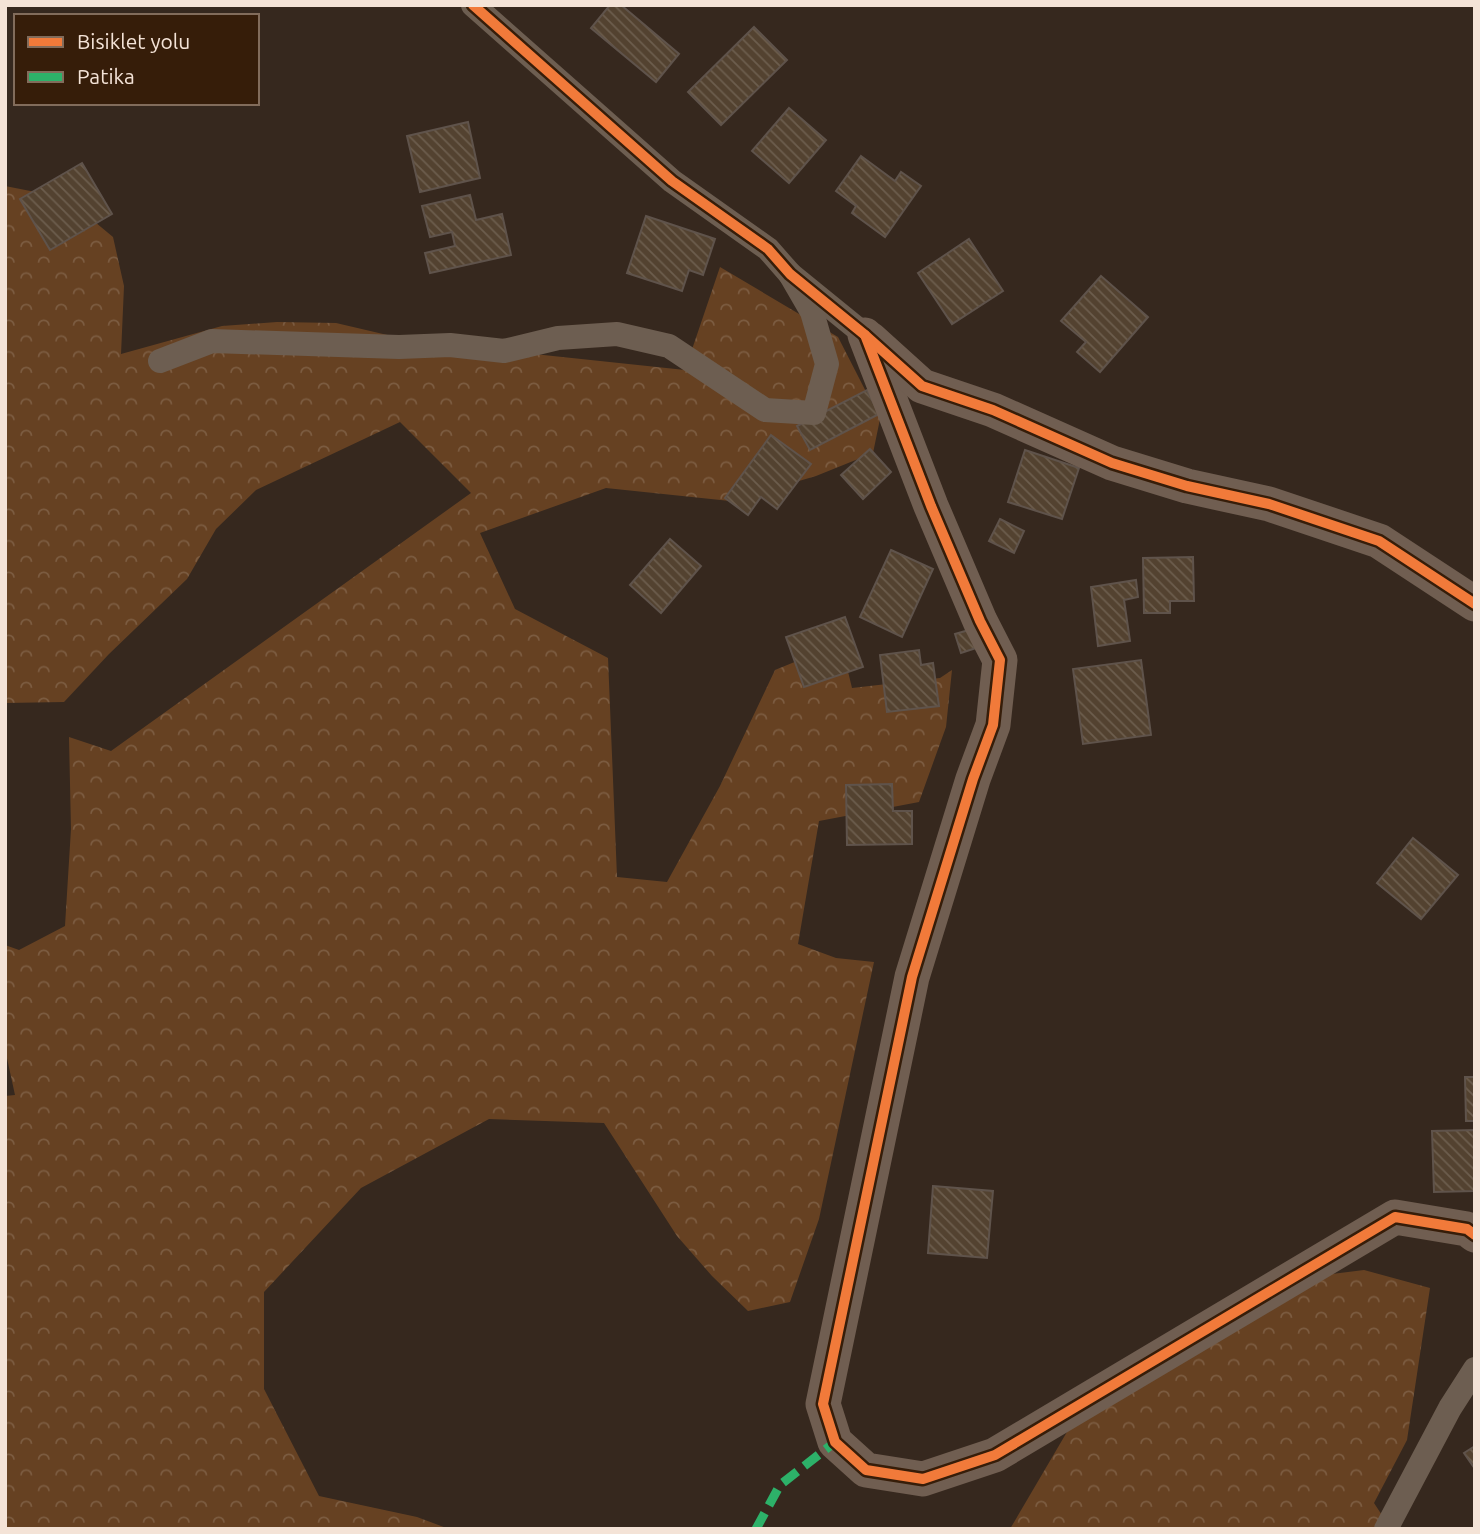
<svg xmlns="http://www.w3.org/2000/svg" width="1480" height="1534" viewBox="0 0 1480 1534" font-family="Ubuntu,sans-serif">
<style>
.forest{fill:url(#forest-crowns)}
.building{fill:url(#building-back-hatch);stroke:#5f534b;stroke-width:2}
.lines{fill:none;stroke-linecap:round;stroke-linejoin:round}
.street{stroke:#6d5e51;stroke-width:24}
.secondary{stroke:#705e51;stroke-width:35}
.quiet{stroke:#2db169;stroke-width:9;stroke-dasharray:18 9;stroke-linecap:butt}
.cycleway-casing{stroke:#361d09;stroke-width:15}
.cycleway{stroke:#f17a3a;stroke-width:10}
</style>
<defs>
<pattern id="forest-crowns" width="20" height="18" patternUnits="userSpaceOnUse" patternTransform="scale(1.75)"><rect width="20" height="18" fill="#664122"/><path d="M2 6a3 3 0 1 1 6 0M12 15a3 3 0 1 1 6 0" fill="none" stroke="#7c5c41"/></pattern>
<pattern id="building-back-hatch" width="6" height="6" patternUnits="userSpaceOnUse" patternTransform="scale(1.75)"><rect width="6" height="6" fill="#534230"/><path d="M-1 5l2 2M0 0l6 6M5-1l2 2" fill="none" stroke="#6c5d4d"/></pattern>
</defs>
<rect width="100%" height="100%" fill="#36281e"/>
<g class="forest">
<polygon points="5,186 66,198 113,237 124,286 121,354 222,326 277,322 336,323 413,341 685,370 720,267 838,337 880,419 873,453 816,476 730,501 606,488 480,533 515,609 608,658 617,877 667,882 720,786 775,670 841,643 852,688 940,678 952,670 946,727 919,802 819,821 798,944 836,958 874,962 819,1219 790,1302 748,1311 712,1276 677,1236 604,1123 489,1119 361,1188 264,1292 264,1389 319,1496 417,1517 449,1529 5,1529 5,1096 15,1095 5,1049 5,945 19,950 65,926 71,829 69,737 111,751 471,493 400,422 256,490 216,529 187,579 109,654 64,702 5,703"/>
<polygon points="1364,1270 1430,1288 1407,1440 1374,1503 1391,1529 1010,1529 1074,1420 1316,1276"/>
</g>
<g class="building">
<polygon points="610,5 621,5 679,54 656,82 591,28"/>
<polygon points="754,27 787,60 721,125 688,92"/>
<polygon points="789,108 826,140 789,183 752,151"/>
<polygon points="468,122 480,178 420,192 407,136"/>
<polygon points="861,156 895,181 901,172 921,186 885,237 852,213 856,206 836,191"/>
<polygon points="82,163 112,214 50,250 20,199"/>
<polygon points="470,195 476,220 502,214 511,255 430,273 425,253 455,246 452,232 430,237 422,206"/>
<polygon points="646,216 715,239 703,275 689,270 682,291 627,273"/>
<polygon points="969,239 1003,291 952,324 918,273"/>
<polygon points="1101,276 1148,317 1100,372 1077,352 1086,342 1061,321"/>
<polygon points="867,390 879,414 810,450 797,426"/>
<polygon points="771,435 811,464 777,509 761,497 748,515 725,498"/>
<polygon points="870,449 891,472 863,499 841,475"/>
<polygon points="1025,450 1079,468 1062,519 1008,502"/>
<polygon points="1000,519 1024,531 1014,553 989,541"/>
<polygon points="670,539 701,566 661,613 630,585"/>
<polygon points="891,550 933,569 902,637 860,617"/>
<polygon points="1193,557 1194,601 1170,601 1170,613 1144,613 1143,558"/>
<polygon points="1136,580 1138,597 1124,600 1130,641 1098,646 1091,587"/>
<polygon points="845,617 863,667 804,687 786,637"/>
<polygon points="976,628 982,646 961,653 955,634"/>
<polygon points="919,650 921,665 933,663 939,706 887,712 880,655"/>
<polygon points="1141,660 1151,735 1083,744 1073,669"/>
<polygon points="892,784 893,811 912,811 912,844 847,845 846,785"/>
<polygon points="1413,838 1458,875 1421,919 1377,883"/>
<polygon points="1465,1077 1475,1077 1475,1121 1466,1121"/>
<polygon points="1475,1130 1475,1191 1434,1192 1432,1131"/>
<polygon points="933,1186 993,1191 987,1258 928,1253"/>
<polygon points="1475,1446 1475,1469 1464,1453"/>
</g>
<g class="lines">
<g class="street">
<polyline points="473,5 672,181 768,249 790,274 865,335"/>
<polyline points="160,361 212,341 399,347 450,345 504,351 558,338 617,334 669,346 765,410 814,413 827,364 812,312 790,274"/>
<polyline points="1386,1529 1450,1408 1475,1369"/>
</g>
<g class="secondary">
<polyline points="865,335 931,506 980,621 1000,660 993,725 973,779 912,977 823,1404 835,1442 866,1470 923,1479 995,1455 1395,1217 1467,1229 1475,1235"/>
<polyline points="870,339 922,386 993,410 1112,463 1187,486 1269,504 1379,541 1475,604"/>
</g>
<polyline class="quiet" points="756,1529 780,1485 835,1442"/>
<defs>
<g id="cycleway">
<polyline points="473,5 672,181 768,249 790,274 865,335 922,386 993,410 1112,463 1187,486 1269,504 1379,541 1475,604"/>
<polyline points="865,335 931,506 980,621 1000,660 993,725 973,779 912,977 823,1404 835,1442 866,1470 923,1479 995,1455 1395,1217 1467,1229 1475,1235"/>
</g>
</defs>
<use href="#cycleway" class="cycleway-casing"/>
<use href="#cycleway" class="cycleway"/>
</g>
<rect width="1480" height="1534" fill="none" stroke="#f4e3d7" stroke-width="14"/>
<rect x="14" y="14" width="245" height="91" fill="#361d09" stroke="#826c5b" stroke-width="2"/>
<rect x="28" y="37" width="35" height="10" fill="#f17a3a" stroke="#826c5b" stroke-width="2"/>
<text x="77" y="49" font-size="21" fill="#f4e3d7">Bisiklet yolu</text>
<rect x="28" y="72" width="35" height="10" fill="#2db169" stroke="#826c5b" stroke-width="2"/>
<text x="77" y="84" font-size="21" fill="#f4e3d7">Patika</text>
</svg>
